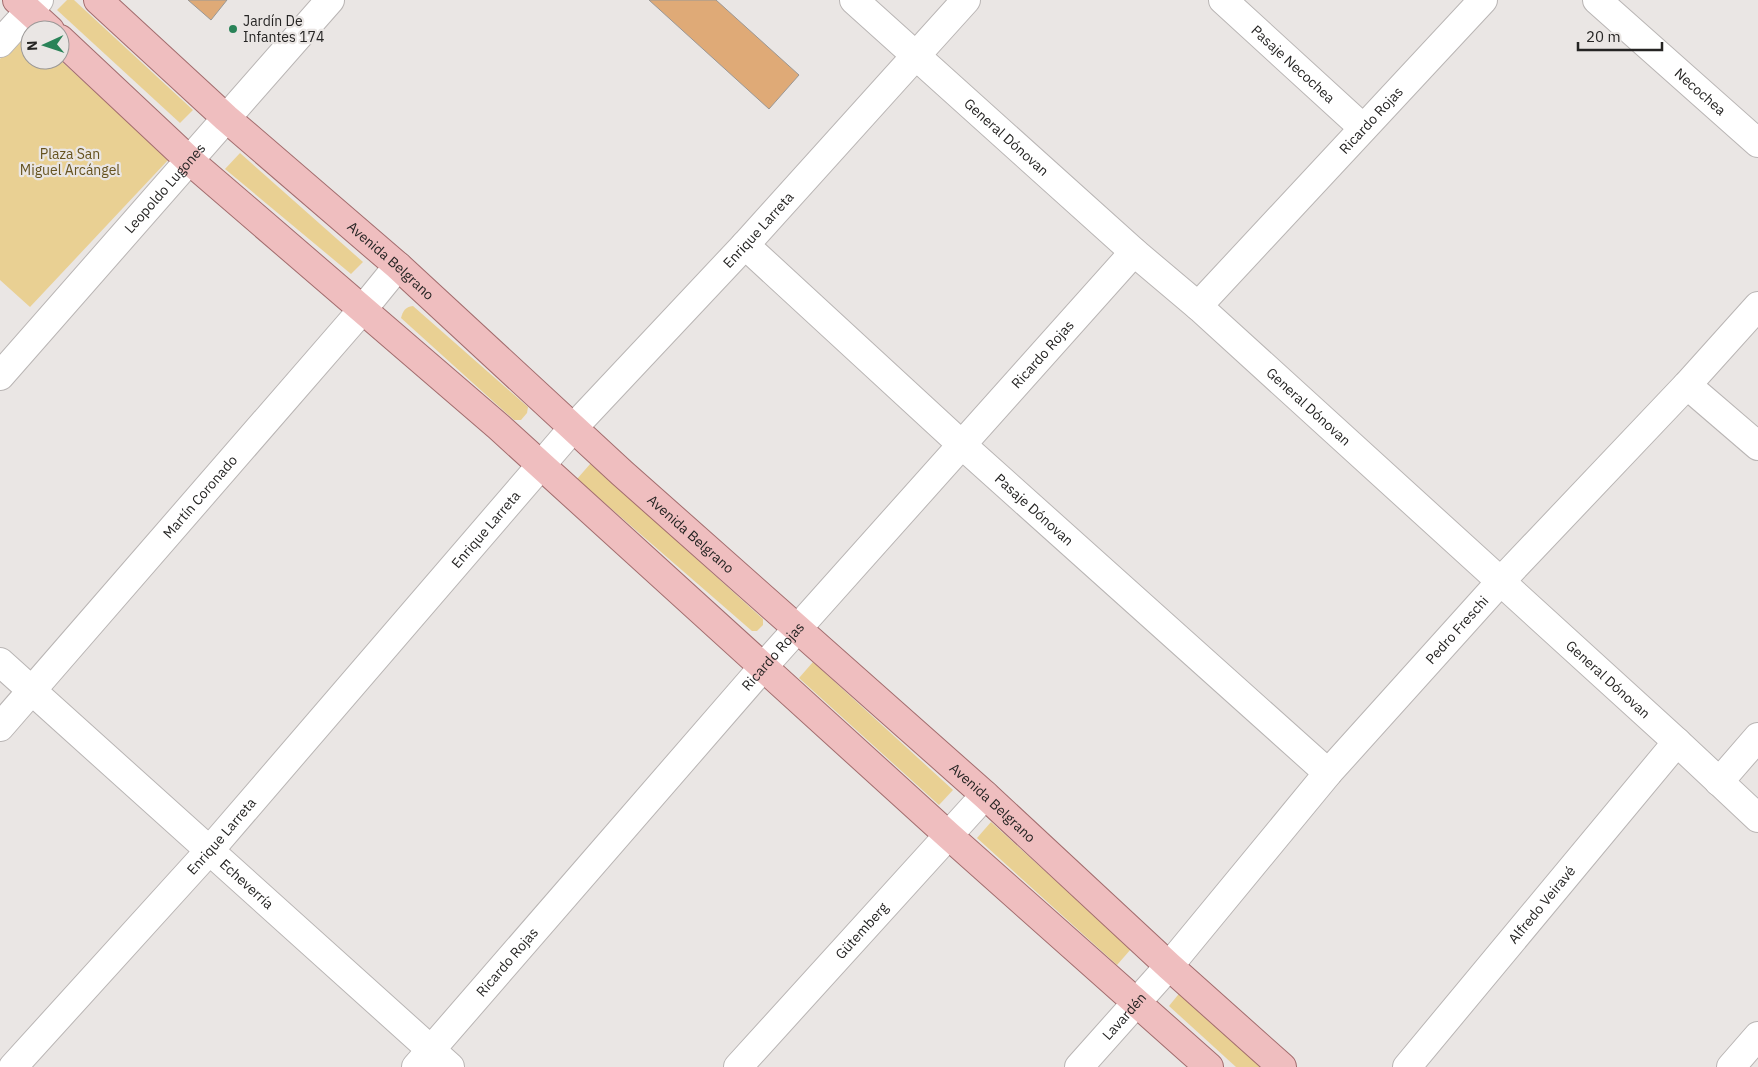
<svg xmlns="http://www.w3.org/2000/svg" width="1758" height="1067" viewBox="0 0 1758 1067" font-family="'IBM Plex Sans',sans-serif">
<style>
.green{fill:#e9d093}
.building{fill:#dfaa77;stroke:#9a9795}
.lines{fill:none;stroke-linecap:round;stroke-linejoin:round}
.minor-casing{stroke:#b9b5b4;stroke-width:30}
.major-casing{stroke:#a26c6d;stroke-width:30}
.minor{stroke:#fff;stroke-width:28}
.major{stroke:#efbebf;stroke-width:28}
.poi-dot{fill:#2a8358;stroke:#eae6e4;stroke-width:2}
.labels{text-anchor:middle;dominant-baseline:central;stroke-width:4.5;stroke-linejoin:round;paint-order:stroke}
.poi-label{font-size:14px;fill:#252423;stroke:#eae6e4;text-anchor:start}
.street-label{font-size:14px;fill:#252423;stroke:#eae6e4}
.park-label{font-size:14px;fill:#665320;stroke:#eae6e4}
</style>
<rect width="100%" height="100%" fill="#eae6e4"/>
<g class="green">
<polygon points="67,0 74,0 193,110 180,123 57,10"/>
<polygon points="27,29 30,32 30,60 60,60 169,159 30,307 0,280 0,59"/>
<polygon points="240,153 363,262 351,274 225,169"/>
<path d="M 413,306 L 528,407 L 527,413 L 521,420 L 514,420 L 401,318 C 403,311 405,307 413,306 Z"/>
<polygon points="591,463 763,619 763,625 757,631 752,631 577,479"/>
<polygon points="813,662 953,790 939,805 799,678"/>
<polygon points="991,822 1131,949 1117,965 977,838"/>
<polygon points="1182,990 1267,1067 1236,1067 1169,1006"/>
</g>
<g class="building">
<polygon points="188,0 227,0 211,20"/>
<polygon points="649,0 716,0 799,75 769,109"/>
</g>
<g class="lines">
<defs>
<g id="minor">
<path id="s1" d="M 854,0 L 1134,252 L 1198,306 L 1677,742 L 1758,818"/>
<path id="s2" d="M 1223,0 L 1363,128"/>
<path id="s3" d="M 1597,0 L 1758,143"/>
<polyline points="0,43 39,0"/>
<path id="s4" d="M 745,245 L 961,444 L 1328,773"/>
<path id="s5" d="M 1198,306 L 1483,0"/>
<path id="s6" d="M 0,376 L 330,0"/>
<polyline points="1687,385 1758,446"/>
<path id="s7" d="M 0,662 L 450,1067"/>
<path id="s8" d="M 0,727 L 363,309 L 398,266"/>
<polyline points="1719,782 1758,737"/>
<path id="s9" d="M 13,1067 L 209,851 L 573,428 L 745,245 L 966,0"/>
<path id="s10" d="M 416,1067 L 764,666 L 1134,252"/>
<path id="s11" d="M 738,1067 L 985,795"/>
<path id="s12" d="M 1079,1067 L 1169,966 L 1328,773 L 1501,581 L 1687,385 L 1758,306"/>
<path id="s13" d="M 1407,1067 L 1677,742"/>
<polyline points="1731,1067 1758,1036"/>
</g>
<g id="major">
<polyline points="17,0 50,30"/>
<path id="s14" d="M 98,0 L 226,118 L 398,266 L 622,473 L 985,795 L 1169,966 L 1282,1067"/>
<polyline points="60,39 190,161 499,427 948,835 1209,1067"/>
</g>
</defs>
<use href="#minor" class="minor-casing"/>
<use href="#major" class="major-casing"/>
<use href="#minor" class="minor"/>
<use href="#major" class="major"/>
</g>
<circle class="poi-dot" cx="233" cy="29" r="5"/>
<g class="labels">
<g class="poi-label">
<text x="243" y="21">Jardín De<tspan x="243" dy="16">Infantes 174</tspan></text>
</g>
<g class="street-label">
<text stroke="none"><textPath href="#s2" startOffset="95">Pasaje Necochea</textPath></text>
<text stroke="none"><textPath href="#s3" startOffset="138">Necochea</textPath></text>
<text stroke="none"><textPath href="#s5" startOffset="254">Ricardo Rojas</textPath></text>
<text stroke="none"><textPath href="#s1" startOffset="205">General Dónovan</textPath></text>
<text stroke="none"><textPath href="#s6" startOffset="250">Leopoldo Lugones</textPath></text>
<text stroke="none"><textPath href="#s9" startOffset="1121">Enrique Larreta</textPath></text>
<text stroke="none"><textPath href="#s14" startOffset="392">Avenida Belgrano</textPath></text>
<text stroke="none"><textPath href="#s10" startOffset="949">Ricardo Rojas</textPath></text>
<text stroke="none"><textPath href="#s1" startOffset="610">General Dónovan</textPath></text>
<text stroke="none"><textPath href="#s8" startOffset="305">Martín Coronado</textPath></text>
<text stroke="none"><textPath href="#s4" startOffset="392">Pasaje Dónovan</textPath></text>
<text stroke="none"><textPath href="#s9" startOffset="716">Enrique Larreta</textPath></text>
<text stroke="none"><textPath href="#s14" startOffset="798">Avenida Belgrano</textPath></text>
<text stroke="none"><textPath href="#s12" startOffset="578">Pedro Freschi</textPath></text>
<text stroke="none"><textPath href="#s10" startOffset="544">Ricardo Rojas</textPath></text>
<text stroke="none"><textPath href="#s1" startOffset="1015">General Dónovan</textPath></text>
<text stroke="none"><textPath href="#s14" startOffset="1202">Avenida Belgrano</textPath></text>
<text stroke="none"><textPath href="#s9" startOffset="311">Enrique Larreta</textPath></text>
<text stroke="none"><textPath href="#s7" startOffset="332">Echeverría</textPath></text>
<text stroke="none"><textPath href="#s13" startOffset="211">Alfredo Veiravé</textPath></text>
<text stroke="none"><textPath href="#s11" startOffset="184">Gütemberg</textPath></text>
<text stroke="none"><textPath href="#s10" startOffset="139">Ricardo Rojas</textPath></text>
<text stroke="none"><textPath href="#s12" startOffset="68">Lavardén</textPath></text>
</g>
<g class="park-label">
<text x="70" y="154">Plaza San<tspan x="70" dy="16">Miguel Arcángel</tspan></text>
</g>
</g>
<g transform="translate(45 45) rotate(267)"><circle r="24" fill="#eae6e4" stroke="#9b9897"/>
<path d="M0-4L9 19L0 12L-9 19Z" fill="#2a8358"/>
<text y="-8" font-size="14" font-weight="bold" text-anchor="middle" fill="#252423">N</text>
</g>
<path d="M1578 42v8h84v-8" fill="none" stroke="#252423" stroke-width="2.5"/>
<text x="1586" y="42" font-size="15" fill="#252423" stroke="#eae6e4" stroke-width="4" paint-order="stroke">20 m</text>
</svg>
